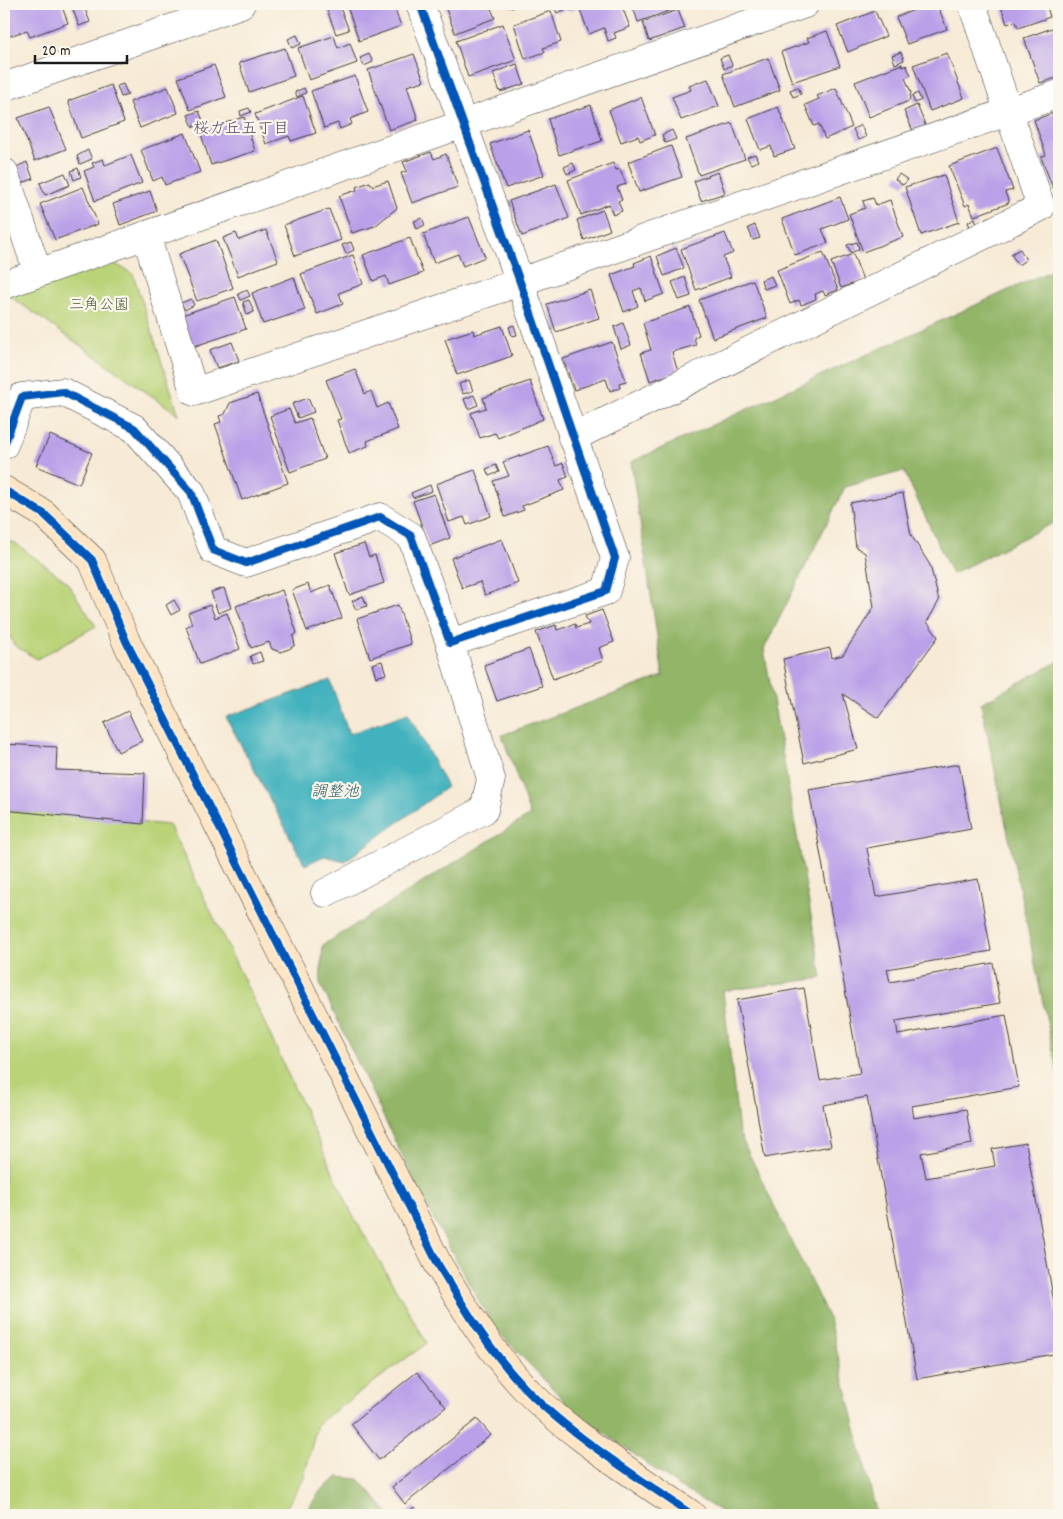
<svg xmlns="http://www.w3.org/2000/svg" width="1063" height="1519" viewBox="0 0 1063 1519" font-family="Dekko,'Klee One',sans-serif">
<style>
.green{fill:#bad378;stroke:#6b784a}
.forest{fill:#93b568;stroke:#586842}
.water{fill:#43b2be;stroke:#30676d}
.building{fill:#baa0e8}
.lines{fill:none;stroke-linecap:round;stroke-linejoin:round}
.street-casing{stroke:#3d3b38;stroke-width:29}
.secondary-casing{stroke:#3d3b38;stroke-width:29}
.street{stroke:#fff;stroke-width:28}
.secondary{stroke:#fde5c5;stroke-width:28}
.cycleway-casing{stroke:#fbf7ec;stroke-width:11}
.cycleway{stroke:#0057b8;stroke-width:8}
.labels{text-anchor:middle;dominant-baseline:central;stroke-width:4.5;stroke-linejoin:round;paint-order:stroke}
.park-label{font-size:15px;fill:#535c3c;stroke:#fbf7ec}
.neighbourhood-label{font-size:16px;fill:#534a63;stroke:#fbf7ec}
.water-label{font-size:16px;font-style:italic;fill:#2e6065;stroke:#fbf7ec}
</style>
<rect width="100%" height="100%" fill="#fbf7ec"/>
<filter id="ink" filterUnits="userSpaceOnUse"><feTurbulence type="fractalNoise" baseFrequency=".02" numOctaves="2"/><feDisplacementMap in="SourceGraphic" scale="10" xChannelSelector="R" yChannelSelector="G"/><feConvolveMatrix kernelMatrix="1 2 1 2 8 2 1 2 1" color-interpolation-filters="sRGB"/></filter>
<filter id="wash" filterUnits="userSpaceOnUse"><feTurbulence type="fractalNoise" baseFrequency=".0096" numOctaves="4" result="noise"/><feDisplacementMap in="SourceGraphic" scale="20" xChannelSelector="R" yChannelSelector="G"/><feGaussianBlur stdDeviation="1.12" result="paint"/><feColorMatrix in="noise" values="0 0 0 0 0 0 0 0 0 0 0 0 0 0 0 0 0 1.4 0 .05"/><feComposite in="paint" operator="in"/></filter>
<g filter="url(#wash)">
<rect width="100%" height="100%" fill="#f7ead6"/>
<g class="green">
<polygon points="105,258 133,274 179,415 7,294"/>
<polygon points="4,540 15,543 66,581 96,626 37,659 14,645 4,623"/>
<polygon points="4,810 169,825 259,1011 352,1214 427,1343 317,1424 304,1478 282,1515 4,1515"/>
</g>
<g class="forest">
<polygon points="1059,267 1059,520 952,574 904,471 845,487 764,649 822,978 723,991 739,1133 829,1319 877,1515 727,1515 678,1486 575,1412 492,1325 421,1196 320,983 323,945 530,815 502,735 663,676 631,462"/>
<polygon points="1059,661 1059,1080 981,703"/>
<polygon points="339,1477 359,1479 390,1515 304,1515 321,1490"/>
</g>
<polygon class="water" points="330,680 349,734 408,713 447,787 345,861 324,856 305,865 226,717"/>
<g id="blocks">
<g class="building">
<polygon points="4,4 61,4 68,23 30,37 27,30 4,38"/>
<polygon points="71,4 83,4 90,22 79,26"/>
<polygon points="361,4 393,4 401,26 359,41 348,9"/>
<polygon points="444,4 489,4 495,18 455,33"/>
<polygon points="509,4 523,4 511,8"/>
<polygon points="553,4 565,4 567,9 557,13"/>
<polygon points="568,4 575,4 577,8 570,11"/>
<polygon points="578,4 621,4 630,27 614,33 616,38 608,41 604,28 589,34"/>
<polygon points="632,4 682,4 683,6 638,22"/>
<polygon points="930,4 937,4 947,29 907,44 896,17"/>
<polygon points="1009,4 1046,4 1050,17 1018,28 1016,21 1007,24 1001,6"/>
<polygon points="339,5 349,30 336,34 327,10"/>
<polygon points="678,10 685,28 649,41 643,22"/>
<polygon points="551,11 561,42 543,48 545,52 525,59 514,24"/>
<polygon points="875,11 886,36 848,52 837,26"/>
<polygon points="503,24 516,60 468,77 456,41"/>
<polygon points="1055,27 1059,41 1059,77 1040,83 1024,38"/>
<polygon points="827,31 840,66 792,82 781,52 809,42 807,38"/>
<polygon points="297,35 301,44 292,48 288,39"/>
<polygon points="334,36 338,48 350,43 357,63 309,80 298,48"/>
<polygon points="285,48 294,76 249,92 239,63"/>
<polygon points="901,52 904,60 895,64 892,55"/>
<polygon points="947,53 964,98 930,111 913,65"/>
<polygon points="369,54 373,62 364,66 360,58"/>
<polygon points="414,54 424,81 407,86 418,120 389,130 368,70"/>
<polygon points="728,55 732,65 724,69 720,58"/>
<polygon points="768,58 780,90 735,107 723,74"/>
<polygon points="517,64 524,84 500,92 493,73"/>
<polygon points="902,64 903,67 906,65 911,75 905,78 911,92 909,101 869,117 855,82"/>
<polygon points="214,65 226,97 190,110 178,78"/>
<polygon points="355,76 368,112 350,119 352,124 340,129 338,123 324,128 311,91"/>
<polygon points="708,79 719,106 681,120 672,97 691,90 689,86"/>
<polygon points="123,84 128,95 121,97 117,86"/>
<polygon points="111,85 124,122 81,138 68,101"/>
<polygon points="168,87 178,113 140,128 130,102"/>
<polygon points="798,87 801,94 793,97 790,90"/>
<polygon points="304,88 306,93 297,97 295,92"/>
<polygon points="836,88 852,127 825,139 819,124 814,126 805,105 819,99 817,96"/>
<polygon points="918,93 921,100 915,103 912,96"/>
<polygon points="303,96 316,133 291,141 289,136 266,144 255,114"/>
<polygon points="641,97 655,135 640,141 638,136 621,142 609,110"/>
<polygon points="591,105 602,141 559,155 548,119"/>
<polygon points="917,105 926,127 913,131 904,111"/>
<polygon points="49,107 66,149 35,161 18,118"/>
<polygon points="778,107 795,149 774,156 771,146 760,150 748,119"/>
<polygon points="249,108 251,112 241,116 240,111"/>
<polygon points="199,111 204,123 193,127 188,115"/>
<polygon points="1059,111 1059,185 1053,188 1041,157 1046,155 1034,120"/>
<polygon points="244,117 255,151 211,165 200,131"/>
<polygon points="732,123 745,159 699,175 686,139"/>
<polygon points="861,125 866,137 858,140 853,129"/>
<polygon points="528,130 544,175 506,188 490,144"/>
<polygon points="672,130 676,139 665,143 662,135"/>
<polygon points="185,133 200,172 165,185 162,177 153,181 141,150"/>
<polygon points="671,146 682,177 639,192 628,162"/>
<polygon points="997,148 1013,190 1005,192 1009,203 974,216 969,204 965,206 949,166"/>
<polygon points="88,150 92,159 80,164 77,156"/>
<polygon points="431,152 434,159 446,154 458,187 412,203 401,173 407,171 403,162"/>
<polygon points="755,154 758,161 751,164 747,157"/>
<polygon points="131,155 142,183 95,201 84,171 94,167 92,163 103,159 105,165"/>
<polygon points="27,162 33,179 22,183 16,167"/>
<polygon points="573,163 576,170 567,174 564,167"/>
<polygon points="613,163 616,170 620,169 626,184 617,187 622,200 618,201 622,211 613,215 609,204 581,215 568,180"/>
<polygon points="78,168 81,177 74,180 71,171"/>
<polygon points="718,172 725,193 701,201 694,181"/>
<polygon points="65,173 70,185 45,195 40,183"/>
<polygon points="899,174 908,180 903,185 895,179"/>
<polygon points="944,175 959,222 921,235 905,187"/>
<polygon points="388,181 397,208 375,226 352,233 339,196 357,190 356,187 370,182 372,186"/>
<polygon points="556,184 569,218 522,236 509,201"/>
<polygon points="83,187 98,224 55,240 40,204"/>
<polygon points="150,191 157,211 120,225 113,204"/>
<polygon points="1059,193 1059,207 1054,195"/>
<polygon points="840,197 848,219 822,229 828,243 795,255 782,219"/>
<polygon points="873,198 876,205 890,200 903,237 863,252 849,214 865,208 863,201"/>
<polygon points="329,209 341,240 295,256 284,225"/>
<polygon points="603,210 610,230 584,240 577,220"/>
<polygon points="469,217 485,257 463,266 458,254 434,263 423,234"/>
<polygon points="422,218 425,225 417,229 414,221"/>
<polygon points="975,218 977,224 970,227 968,222"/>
<polygon points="755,225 760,238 753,240 748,228"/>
<polygon points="266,230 278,261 238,276 223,238 236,233 239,240"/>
<polygon points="725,233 733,253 723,257 731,277 696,290 681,249"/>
<polygon points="410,238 423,273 389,285 386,276 373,281 363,255"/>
<polygon points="216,240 233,288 197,301 179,254"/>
<polygon points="351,242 354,250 346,254 342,245"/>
<polygon points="857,242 859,249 851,253 847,245"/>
<polygon points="676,248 684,268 664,276 657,256"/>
<polygon points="1020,249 1026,260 1018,265 1011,254"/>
<polygon points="823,252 838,290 825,295 823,291 815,294 816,299 801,305 799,300 790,304 777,270"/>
<polygon points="853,254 863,280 841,288 831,262"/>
<polygon points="353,255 363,284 339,293 343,304 317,314 301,274"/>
<polygon points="651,256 664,294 645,301 641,288 633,291 638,306 624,312 611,275 635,266 634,263"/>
<polygon points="771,276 775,285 764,289 761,280"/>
<polygon points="294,277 305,310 263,324 252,293"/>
<polygon points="685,277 691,296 679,300 672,282"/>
<polygon points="753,280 767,318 713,338 699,300"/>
<polygon points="247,290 250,296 241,300 238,294"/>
<polygon points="590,290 599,318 556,332 547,304"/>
<polygon points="235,297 246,329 192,347 182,315"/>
<polygon points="191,299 194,305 185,310 181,303"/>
<polygon points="249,300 254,312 247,315 243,302"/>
<polygon points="690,307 699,335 694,337 696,345 672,352 678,372 650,381 641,353 651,350 643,323"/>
<polygon points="623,323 631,345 621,349 614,327"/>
<polygon points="514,325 517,335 512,336 509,327"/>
<polygon points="502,326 512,356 457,375 445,339 473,330 474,335"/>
<polygon points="232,342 239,361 217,368 210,350"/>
<polygon points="612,342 626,381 619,383 620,388 610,391 606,379 574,390 563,359"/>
<polygon points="355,369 365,394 371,391 377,408 388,403 398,429 367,441 368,446 349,453 337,420 341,419 326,380"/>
<polygon points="469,380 473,391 463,394 459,384"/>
<polygon points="530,381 543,419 498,438 495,433 480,438 471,413 486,408 483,398"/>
<polygon points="257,394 288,483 242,500 215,424 221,422 219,416 225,414 230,403"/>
<polygon points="474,395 478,405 468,409 464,399"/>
<polygon points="308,398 314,412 298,418 292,404"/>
<polygon points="289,409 295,423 310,418 325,459 290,472 270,416"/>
<polygon points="50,435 92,453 79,484 36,466"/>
<polygon points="548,446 556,466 563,463 568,477 560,480 564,490 522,506 524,510 505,517 493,481 509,476 503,462"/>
<polygon points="496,465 499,472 489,476 486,469"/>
<polygon points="475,470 491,516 467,525 464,517 449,522 436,484"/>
<polygon points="430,485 432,491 413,498 411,493"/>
<polygon points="903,493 911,535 930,565 939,601 927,622 938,637 878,718 843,694 858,749 804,763 783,659 830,648 832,658 843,655 874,607 865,553 856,547 850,503"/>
<polygon points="434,494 450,538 429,546 413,501"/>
<polygon points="502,539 518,583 485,595 480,582 462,588 451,558"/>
<polygon points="364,544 369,557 375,555 384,583 349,595 335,553"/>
<polygon points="308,584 311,593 330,585 342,618 307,631 292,590"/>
<polygon points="224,588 231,608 218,613 211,592"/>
<polygon points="282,590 297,633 293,636 295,645 289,649 280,652 272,649 269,642 251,648 236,606"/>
<polygon points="363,596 367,606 356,610 352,601"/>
<polygon points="174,600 180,610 171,615 166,605"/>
<polygon points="210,605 215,618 227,613 240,649 200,664 186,627 192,624 188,613"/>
<polygon points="398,605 411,644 370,658 357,619"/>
<polygon points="602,610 614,642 599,648 603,661 553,679 536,632 556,625 557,630 575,624 576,628 589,624 585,616"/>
<polygon points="529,649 542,686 497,701 484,665"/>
<polygon points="260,652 263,661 253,664 250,656"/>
<polygon points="382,661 386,674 376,677 372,664"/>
<polygon points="128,711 142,741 118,752 104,723"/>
<polygon points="4,744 57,747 56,770 145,773 143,824 4,810"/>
<polygon points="959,764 971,829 867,848 876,897 978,879 991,951 887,969 890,982 993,963 1000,1003 896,1021 898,1035 1006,1015 1019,1087 912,1106 914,1118 966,1109 972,1144 921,1153 926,1178 995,1166 992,1149 1026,1143 1059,1331 1059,1353 917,1379 867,1097 823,1105 831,1146 765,1158 737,1000 804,988 820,1080 860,1073 809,790"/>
<polygon points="417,1372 446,1407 379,1460 351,1424"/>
<polygon points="477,1419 491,1435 405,1504 392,1487"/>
<polygon points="414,1507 420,1515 404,1515"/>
</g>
</g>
</g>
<g filter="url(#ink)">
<use href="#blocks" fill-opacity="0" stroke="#3d3b38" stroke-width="1"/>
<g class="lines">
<defs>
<g id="street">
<polyline points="4,87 241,4"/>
<polyline points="4,172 38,273"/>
<polyline points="146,235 194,392 520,282 1059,94"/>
<polyline points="4,285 805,4"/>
<polyline points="572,438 1041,207 972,4"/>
<polyline points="4,445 22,397 63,392 134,428 191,492 213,550 246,563 380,517 411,536 450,643 606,591 615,558 520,282 420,4"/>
<polyline points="325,893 484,810 491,779 450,643"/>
</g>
<path id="secondary" d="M 4,490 L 44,514 L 92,560 L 126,641 L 439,1266 C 464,1307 488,1348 521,1384 C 566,1433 637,1476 692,1515"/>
</defs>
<use href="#street" class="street-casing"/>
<use href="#secondary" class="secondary-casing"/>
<use href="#street" class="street"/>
<use href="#secondary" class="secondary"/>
<defs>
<g id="cycleway">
<polyline points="4,445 22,397 63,392 134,428 191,492 213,550 246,563 380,517 411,536 450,643 606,591 615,558 520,282 420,4"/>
<path d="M 4,490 L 44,514 L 92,560 L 126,641 L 439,1266 C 464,1307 488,1348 521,1384 C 566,1433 637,1476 692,1515"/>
</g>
</defs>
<use href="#cycleway" class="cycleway-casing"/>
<use href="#cycleway" class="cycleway"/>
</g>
</g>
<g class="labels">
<g class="park-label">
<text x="99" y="306">三角公園</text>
</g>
<g class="neighbourhood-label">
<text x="241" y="129">桜ガ丘五丁目</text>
</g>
<g class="water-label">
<text x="335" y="792">調整池</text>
</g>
</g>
<rect width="1063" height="1519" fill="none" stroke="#fbf7ec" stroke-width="20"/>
<path d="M35 55v8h92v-8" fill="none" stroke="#1c1c1c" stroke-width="2.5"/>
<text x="42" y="55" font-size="15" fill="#1c1c1c" stroke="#fbf7ec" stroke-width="4" paint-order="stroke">20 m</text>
</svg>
